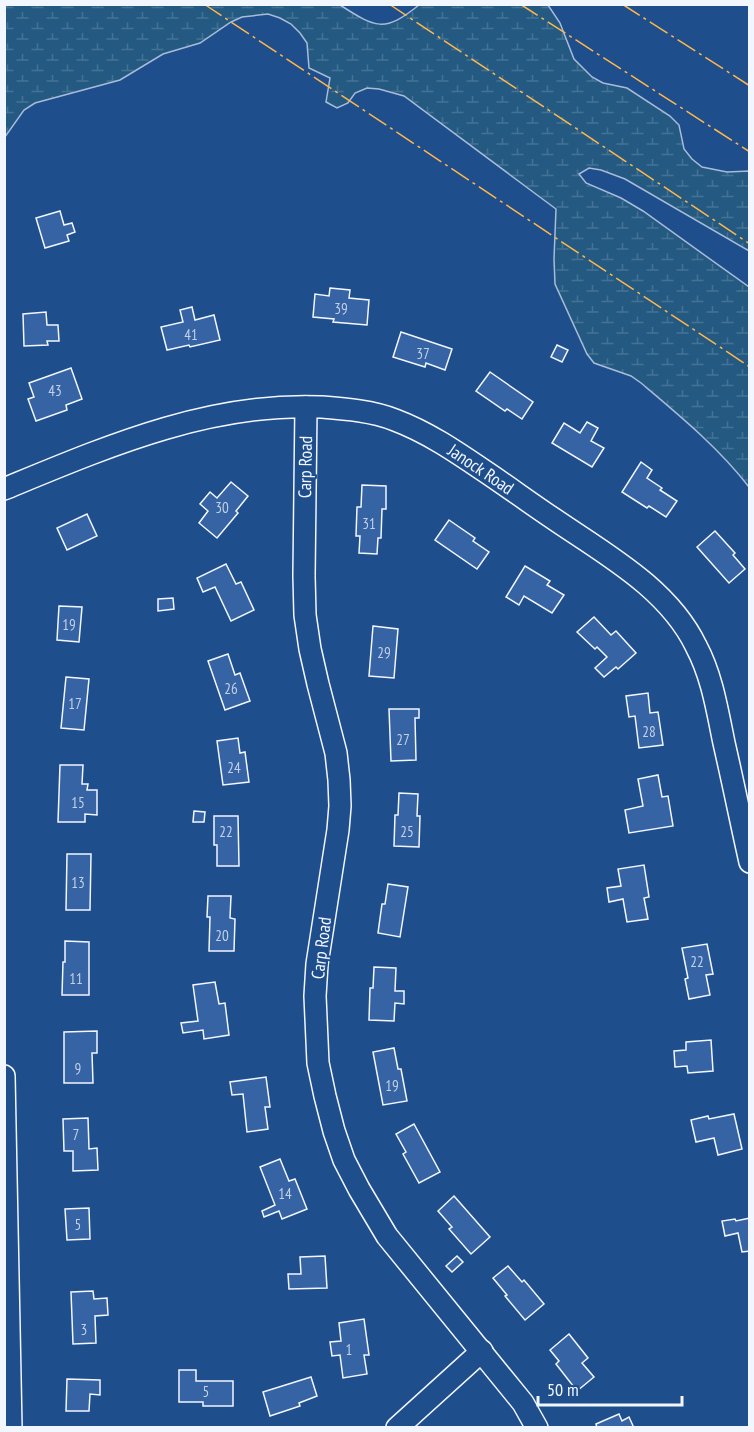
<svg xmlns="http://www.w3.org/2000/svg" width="754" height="1432" viewBox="0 0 754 1432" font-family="'PT Sans Narrow',sans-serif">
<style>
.wetland{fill:url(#wetland-marsh);stroke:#a8bbd7;stroke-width:1.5}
.building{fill:#3563a3;stroke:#f2f6ff;stroke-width:1.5}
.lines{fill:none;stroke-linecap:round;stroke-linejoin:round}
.minor-casing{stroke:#f2f6ff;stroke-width:24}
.minor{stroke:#1f4e8c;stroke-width:21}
.power{stroke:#ffb74d;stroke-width:1.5;stroke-dasharray:21 4.5 3 4.5;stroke-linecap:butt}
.labels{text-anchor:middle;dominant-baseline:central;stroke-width:4.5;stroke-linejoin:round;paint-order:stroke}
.number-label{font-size:15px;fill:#c3d1e8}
.street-label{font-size:18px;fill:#f2f6ff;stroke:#1f4e8c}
</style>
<defs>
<pattern id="wetland-marsh" width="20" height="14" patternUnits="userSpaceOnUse" patternTransform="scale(1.5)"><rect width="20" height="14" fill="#245a82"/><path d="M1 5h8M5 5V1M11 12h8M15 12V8" fill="none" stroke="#447295"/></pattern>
</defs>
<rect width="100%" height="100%" fill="#1f4e8c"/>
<path class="wetland" d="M 5,4 L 340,5 C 376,28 384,33 419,5 L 548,5 L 560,23 L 574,59 L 592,77 L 603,83 L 627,88 L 670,116 L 679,125 L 684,149 L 692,159 L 702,167 L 727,172 L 749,171 L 749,251 L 625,179 L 601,170 L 589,168 L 579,174 L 586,183 L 621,198 L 643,211 L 749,287 L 749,487 C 719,448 679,415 641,383 L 631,376 L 594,363 L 587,354 L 555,284 L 554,259 L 556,209 L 404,96 L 379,89 L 367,88 L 355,93 L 348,103 L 337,108 L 326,102 L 330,78 L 309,68 L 307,43 L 300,33 L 291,24 L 280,18 L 268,14 L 242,17 L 231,22 L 200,43 L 163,54 L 120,80 L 35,103 L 24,110 L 5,137 Z"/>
<g class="building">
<polygon points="60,211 64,225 72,223 75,232 67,235 69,241 45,248 36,218"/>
<polygon points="330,288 350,290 349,298 369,300 367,325 333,322 334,319 313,317 315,294 329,296"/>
<polygon points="192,307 195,320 214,315 220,340 190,347 189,345 167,350 161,327 183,322 180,310"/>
<polygon points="46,312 47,325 58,325 59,341 47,341 48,345 24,346 23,314"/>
<polygon points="401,332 452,349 445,370 426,363 425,367 393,357"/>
<polygon points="557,345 568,350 562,362 551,357"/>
<polygon points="71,368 82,399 66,405 67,410 36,421 28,399 34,397 29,383"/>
<polygon points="490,372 533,402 522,419 507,409 505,411 476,391"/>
<polygon points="587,422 598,428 591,441 604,448 592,467 552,443 564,423 580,433"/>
<polygon points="641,462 652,470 647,478 662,488 660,490 677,501 666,517 649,506 647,508 622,492"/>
<polygon points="231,482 248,496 236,511 238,513 217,538 199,523 208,511 200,504 210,492 217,498"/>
<polygon points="362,485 386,486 386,509 382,509 381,538 378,538 377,554 359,553 360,536 356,536 357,507 361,507"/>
<polygon points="87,514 97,536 67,550 57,528"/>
<polygon points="449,520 475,538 473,541 489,552 477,569 435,540"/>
<polygon points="715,531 735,553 733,555 745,569 729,583 697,547"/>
<polygon points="226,564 236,584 241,582 254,610 231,621 215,587 203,592 197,578"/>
<polygon points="525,566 550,581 547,585 564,595 552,613 524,596 519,605 506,597"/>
<polygon points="173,598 174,609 158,611 158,599"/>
<polygon points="59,606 82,607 79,642 57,640"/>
<polygon points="594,617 611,635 616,631 636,653 618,669 616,667 604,677 595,668 607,657 597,647 595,649 577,632"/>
<polygon points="373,626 398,629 394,678 369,676"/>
<polygon points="228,654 235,675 240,673 250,701 225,710 208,661"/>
<polygon points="66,677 89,679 84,730 61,728"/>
<polygon points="648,693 650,713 658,712 663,745 639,748 635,716 629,717 626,696"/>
<polygon points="389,709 419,709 419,718 415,718 416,760 391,761"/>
<polygon points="238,738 240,753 245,752 249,782 223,785 217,741"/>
<polygon points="60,765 83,765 82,784 88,784 87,790 97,790 97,815 85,814 85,822 58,822"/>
<polygon points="658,775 662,797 668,796 673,826 629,833 625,810 643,806 638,779"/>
<polygon points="399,793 418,794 417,816 420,816 419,847 394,846 395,815 398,815"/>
<polygon points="194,811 205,812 204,822 193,822"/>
<polygon points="214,816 238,816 239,866 217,866 217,845 214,845"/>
<polygon points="67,854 91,854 90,910 66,910"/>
<polygon points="644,865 649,897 644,898 648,919 627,922 623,899 609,902 607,888 621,886 618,869"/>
<polygon points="388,884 408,887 400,937 378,933 382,904 385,904"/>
<polygon points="208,896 231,896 230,918 235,919 234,951 209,951 210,917 207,917"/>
<polygon points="65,941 89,942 89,995 62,995 63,962 65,962"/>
<polygon points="707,944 713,974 706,975 710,995 689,999 685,979 688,978 682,948"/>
<polygon points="374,967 396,968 395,991 404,991 404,1004 395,1003 394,1021 369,1020 370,988 373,988"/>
<polygon points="215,982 219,1004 225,1003 229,1035 204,1039 203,1030 183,1033 181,1023 198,1021 193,985"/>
<polygon points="97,1031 97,1053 92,1053 93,1083 64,1083 64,1032"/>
<polygon points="711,1040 713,1071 688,1073 687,1066 675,1067 674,1051 686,1050 686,1042"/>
<polygon points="394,1048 398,1069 401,1069 407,1101 383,1105 373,1052"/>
<polygon points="266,1077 270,1107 265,1107 268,1129 247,1132 243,1094 232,1095 230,1082"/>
<polygon points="734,1114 742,1149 718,1155 714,1138 696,1142 691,1120 708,1116 709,1119"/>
<polygon points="88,1118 89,1149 97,1148 98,1170 73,1171 73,1151 64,1151 63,1119"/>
<polygon points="414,1124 440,1172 419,1183 403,1154 406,1152 396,1134"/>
<polygon points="280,1159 289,1181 295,1179 307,1209 282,1219 279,1211 264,1217 262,1211 275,1205 260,1167"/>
<polygon points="454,1196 490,1237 471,1254 449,1229 452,1227 438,1211"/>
<polygon points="89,1208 90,1239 67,1240 65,1209"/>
<polygon points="750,1218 750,1251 742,1252 738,1233 725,1236 722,1221 735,1219 736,1221"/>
<polygon points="325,1256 327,1288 289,1289 288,1274 301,1274 300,1257"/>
<polygon points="457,1256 463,1262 452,1272 446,1266"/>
<polygon points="508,1266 522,1282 524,1280 544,1304 525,1320 505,1296 507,1295 493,1278"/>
<polygon points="93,1291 94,1299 107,1298 108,1315 95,1316 96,1343 73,1344 71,1292"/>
<polygon points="364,1319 369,1355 364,1355 367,1374 343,1378 340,1355 332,1356 330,1342 341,1341 339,1323"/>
<polygon points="569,1334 588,1358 582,1363 594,1377 577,1391 556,1364 559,1361 550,1350"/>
<polygon points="179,1370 196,1370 196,1381 233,1381 233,1406 203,1406 203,1402 179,1402"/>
<polygon points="311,1377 317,1396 299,1403 300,1406 270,1416 263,1392"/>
<polygon points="67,1379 100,1380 100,1395 90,1394 89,1411 66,1411"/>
<polygon points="619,1414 622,1421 629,1417 634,1428 597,1428 596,1424"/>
</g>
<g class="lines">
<defs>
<g id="minor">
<polyline points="306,407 304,576 305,615 310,649 318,684 336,753 339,780 340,806 338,830 317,964 315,996 318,1063 325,1096 334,1131 344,1160 359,1189 387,1236 523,1403 537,1428"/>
<path d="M 4,489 C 106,447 209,402 321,407 C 346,409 372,411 395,420 C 427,432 455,451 483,470 C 507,486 530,503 554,519 C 605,554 668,588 696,646 C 712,676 717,709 724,743 C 733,782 741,822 750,862"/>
<polyline points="4,1076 11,1428"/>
<polyline points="397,1428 482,1351"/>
</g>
</defs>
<use href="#minor" class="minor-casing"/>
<use href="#minor" class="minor"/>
<g class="power">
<polyline points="204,4 750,367"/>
<polyline points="389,4 750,244"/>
<polyline points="520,4 750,152"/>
<polyline points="622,4 750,86"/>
</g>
</g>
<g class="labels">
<g class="number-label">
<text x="341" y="308">39</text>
<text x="191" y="334">41</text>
<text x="423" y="353">37</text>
<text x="55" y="390">43</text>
<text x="222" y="507">30</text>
<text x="369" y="523">31</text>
<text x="69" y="624">19</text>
<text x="384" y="652">29</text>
<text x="231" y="688">26</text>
<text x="75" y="703">17</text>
<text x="649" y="731">28</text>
<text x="403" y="739">27</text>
<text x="234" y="767">24</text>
<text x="78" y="802">15</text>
<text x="226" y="831">22</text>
<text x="407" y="831">25</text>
<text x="78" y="882">13</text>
<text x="222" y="935">20</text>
<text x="697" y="961">22</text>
<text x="76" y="978">11</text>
<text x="78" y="1068">9</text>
<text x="392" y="1085">19</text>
<text x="76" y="1134">7</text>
<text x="285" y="1193">14</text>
<text x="78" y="1224">5</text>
<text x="84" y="1329">3</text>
<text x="349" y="1349">1</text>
<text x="206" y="1391">5</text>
</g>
<g class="street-label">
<text transform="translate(305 467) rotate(-89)">Carp Road</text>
<text transform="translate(481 469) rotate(34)">Janock Road</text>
<text transform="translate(321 948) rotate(-83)">Carp Road</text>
</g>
</g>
<rect width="754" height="1432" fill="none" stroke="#f2f6ff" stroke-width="12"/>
<path d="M538 1396v9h144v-9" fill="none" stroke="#f2f6ff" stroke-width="3"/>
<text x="547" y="1396" font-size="18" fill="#f2f6ff" stroke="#1f4e8c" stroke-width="4.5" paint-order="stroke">50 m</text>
</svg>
